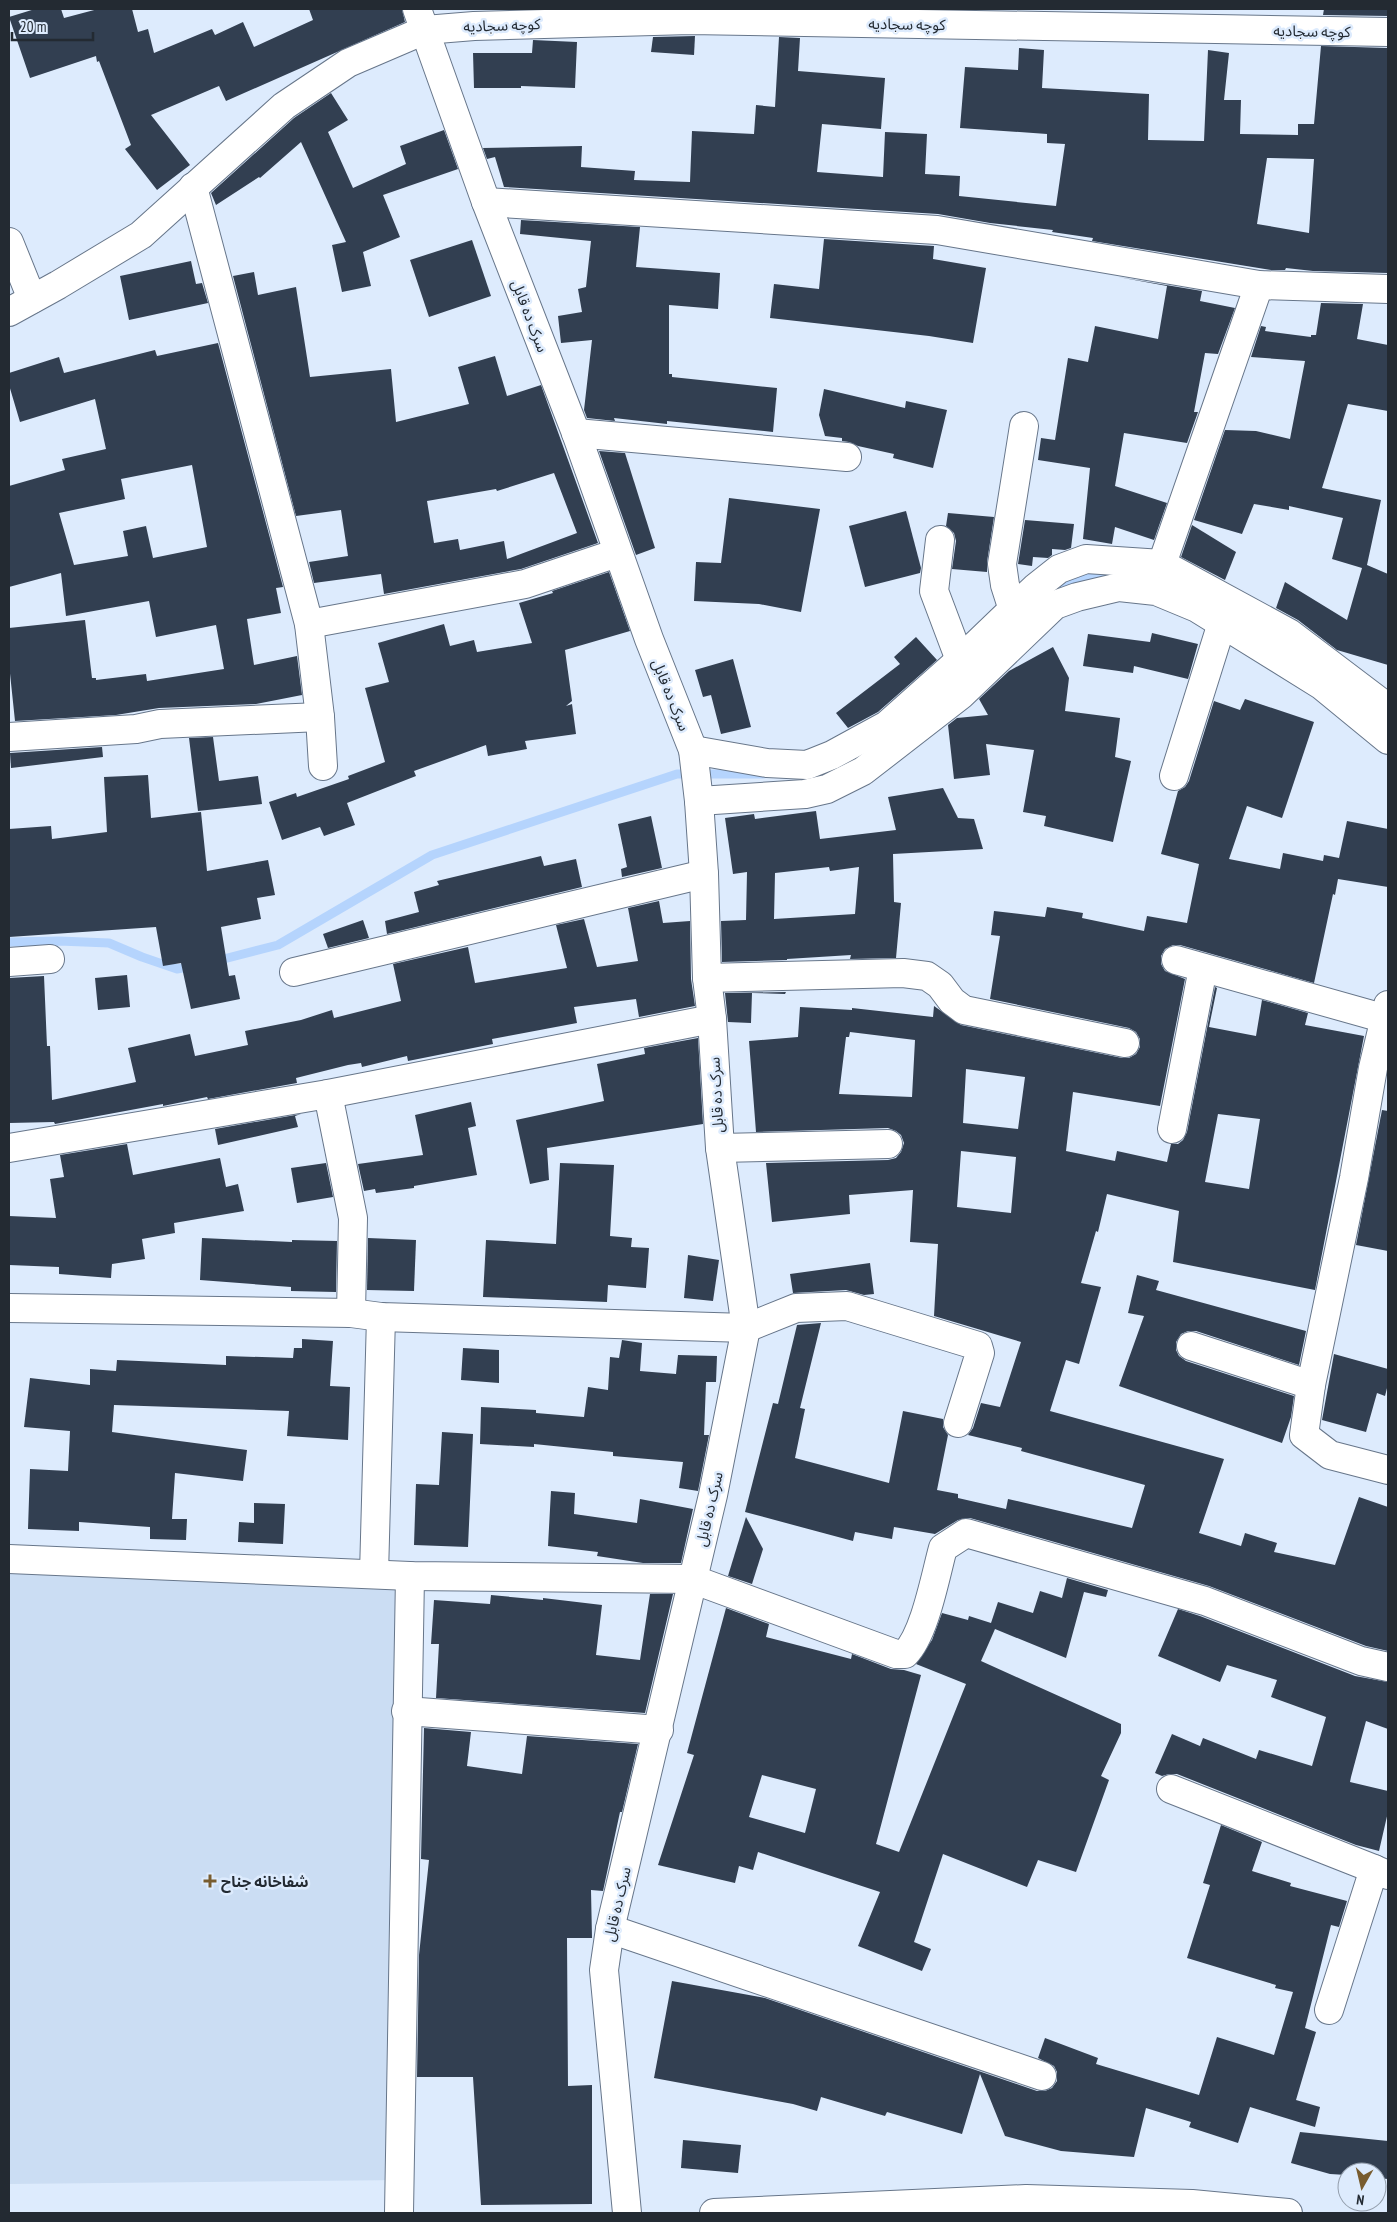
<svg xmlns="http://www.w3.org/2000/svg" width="1397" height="2222" viewBox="0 0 1397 2222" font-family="'PT Sans Narrow','Noto Sans Arabic',sans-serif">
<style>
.built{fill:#cbddf3}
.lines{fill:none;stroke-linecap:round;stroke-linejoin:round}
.stream{stroke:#b5d4fd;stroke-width:9}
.building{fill:#323f51;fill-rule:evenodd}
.minor-casing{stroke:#67768a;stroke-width:30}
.major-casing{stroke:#67768a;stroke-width:30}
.minor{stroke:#fff;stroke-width:28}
.major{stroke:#fff;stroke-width:28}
.poi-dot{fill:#785c2f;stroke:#ddebfd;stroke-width:2}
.labels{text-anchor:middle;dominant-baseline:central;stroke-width:5;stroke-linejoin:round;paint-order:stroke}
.street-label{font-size:15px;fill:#232a32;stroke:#ddebfd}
.poi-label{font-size:15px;font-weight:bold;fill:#232a32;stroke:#ddebfd;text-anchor:start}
</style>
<rect width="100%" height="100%" fill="#ddebfd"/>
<polygon class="built" points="9,1565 419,1581 404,2180 9,2184"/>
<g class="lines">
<g class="stream">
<polyline points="1055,592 1093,574 1108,572"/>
<polyline points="9,942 59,941 109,943 142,957 177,969 193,966"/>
<polyline points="216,961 278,945 432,855 677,774 763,774"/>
</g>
</g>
<g class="building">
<polygon points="35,9 61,9 64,18 98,9 132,9 138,32 148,29 154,53 212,29 215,35 243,22 254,47 313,20 309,9 402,9 405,22 226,101 219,86 151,115 190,165 157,190 125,149 131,145 99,61 97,62 96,56 30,78 9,17"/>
<polygon points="1324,9 1388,9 1388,16 1323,15"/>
<polygon points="695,36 694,55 651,52 653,37"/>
<path d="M 779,37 L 800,38 L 798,71 L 885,78 L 881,129 L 822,124 L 817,172 L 883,177 L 885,132 L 927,134 L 925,174 L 960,176 L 959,196 L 1056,206 L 1065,144 L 1047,143 L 1047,134 L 960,128 L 965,67 L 1018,70 L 1019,48 L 1044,50 L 1042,88 L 1149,94 L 1148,140 L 1204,141 L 1208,50 L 1229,53 L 1224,100 L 1241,100 L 1240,134 L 1298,135 L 1298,124 L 1314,124 L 1321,46 L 1388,48 L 1388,273 L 1313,271 L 1286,268 L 1285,270 L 1271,270 L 1092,241 L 1093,238 L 1052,232 L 1053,230 L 990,223 L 938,214 L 504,187 L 495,157 L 487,159 L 483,148 L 582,146 L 581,167 L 635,171 L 634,180 L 690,182 L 692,131 L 754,134 L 756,105 L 775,107 ZM 1267,158 L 1314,159 L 1309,233 L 1257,224 Z"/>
<polygon points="533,40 577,42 575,88 521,86 521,88 474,88 473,53 532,53"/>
<polygon points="331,93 348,120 328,132 353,188 406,164 400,146 444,130 458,169 383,195 400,237 363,252 371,286 342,292 332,245 346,242 301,142 260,178 259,177 216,205 211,193 294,118"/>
<polygon points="521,220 640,227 636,267 720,273 718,309 669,305 669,374 672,374 672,377 777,388 773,432 667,421 667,424 614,418 615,421 587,418 584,410 592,340 561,343 558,316 582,312 578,289 586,287 591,241 520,234"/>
<polygon points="824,239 934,246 933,259 986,268 973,343 929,336 770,318 774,284 819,289"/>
<polygon points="472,240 491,296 429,317 410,260"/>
<polygon points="191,261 196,284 202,283 208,303 129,320 120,276"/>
<path d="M 254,272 L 258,295 L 296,287 L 310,377 L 391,369 L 396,422 L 469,404 L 458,367 L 495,356 L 507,396 L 541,385 L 598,543 L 521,569 L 384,594 L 381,574 L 314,583 L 309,562 L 348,556 L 341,510 L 296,516 L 233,276 ZM 554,473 L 577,533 L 507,559 L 504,541 L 460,550 L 458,539 L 434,543 L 427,501 L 496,489 L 497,491 Z"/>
<polygon points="1118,277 1202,291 1200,301 1235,308 1218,354 1205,353 1194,412 1198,412 1187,443 1124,433 1115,486 1167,503 1154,540 1115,527 1112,544 1083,539 1090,468 1038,460 1041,438 1055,440 1068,358 1088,362 1095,326 1158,339 1167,286"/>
<polygon points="1321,303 1363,304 1357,339 1388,345 1388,411 1348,404 1322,488 1381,500 1367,565 1388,574 1388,665 1337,650 1298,620 1276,608 1285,582 1347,620 1362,568 1332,559 1343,518 1289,506 1289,510 1254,504 1242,534 1194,520 1225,430 1256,431 1290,439 1305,361 1251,357 1261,326 1266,327 1265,331 1311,337 1311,335 1316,335"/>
<path d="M 218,343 L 283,587 L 276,588 L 281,613 L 247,619 L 254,665 L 297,656 L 302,695 L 256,704 L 159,708 L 116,715 L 15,721 L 9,664 L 9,628 L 85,620 L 92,678 L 96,678 L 96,680 L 146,674 L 147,681 L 224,669 L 216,625 L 156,637 L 149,601 L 66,616 L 61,573 L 9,587 L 9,486 L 65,470 L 62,459 L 106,449 L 95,399 L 20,422 L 9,385 L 9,373 L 59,357 L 64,373 L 155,350 L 157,356 ZM 192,465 L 207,547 L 153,558 L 146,526 L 123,531 L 128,556 L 74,565 L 59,513 L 125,499 L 121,479 Z"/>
<polygon points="824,389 905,408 906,401 947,410 933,468 893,458 894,454 858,446 849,442 842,441 842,438 825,436 819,415"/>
<polygon points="599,451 625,453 655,548 636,555"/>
<polygon points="729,498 820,509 801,612 759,604 694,601 696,562 721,563"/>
<polygon points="906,511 921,568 920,573 865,587 849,526"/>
<polygon points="948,513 994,517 987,562 987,572 952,569 956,541 954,533 946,526"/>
<polygon points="1025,520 1074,524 1071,548 1065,550 1052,549 1052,555 1048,558 1033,557 1032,566 1018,564"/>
<polygon points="1192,525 1236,552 1225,580 1181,557"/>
<polygon points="609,572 630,631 565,650 572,701 566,706 572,704 576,734 525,741 527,749 488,756 486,745 414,771 416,776 347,803 355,825 324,836 320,827 282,840 269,802 296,793 297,797 349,779 348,776 385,762 365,688 389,682 378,643 444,624 450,646 474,640 477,652 532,643 519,603 553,593 552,591"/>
<polygon points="1152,633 1198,644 1188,679 1134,666 1133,673 1083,666 1088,634 1150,642"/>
<polygon points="916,637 937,660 878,712 848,728 836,713 900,664 894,657"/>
<polygon points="1053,647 1069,678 1065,711 1120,718 1115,757 1131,761 1113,842 1044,826 1046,816 1023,812 1034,750 986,744 990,775 954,779 948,725 957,718 988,715 979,699 1009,671"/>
<polygon points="733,659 751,727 721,734 711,695 703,697 695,670"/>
<path d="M 1245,699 L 1314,722 L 1282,818 L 1247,806 L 1229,859 L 1280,869 L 1283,853 L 1323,861 L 1324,855 L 1339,858 L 1347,821 L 1388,829 L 1388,887 L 1338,879 L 1335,895 L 1333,894 L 1314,983 L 1180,945 L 1173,945 L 1165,949 L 1161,956 L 1161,964 L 1165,971 L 1185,979 L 1160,1106 L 1073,1092 L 1066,1151 L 1115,1161 L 1117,1151 L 1167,1162 L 1171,1144 L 1178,1144 L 1183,1140 L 1187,1132 L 1215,987 L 1217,988 L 1209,1027 L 1256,1036 L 1262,1000 L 1308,1013 L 1305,1025 L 1364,1036 L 1315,1290 L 1173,1262 L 1179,1211 L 1107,1194 L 1098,1232 L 1096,1231 L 1081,1283 L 1101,1287 L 1079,1364 L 1066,1360 L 1050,1411 L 1224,1459 L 1199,1533 L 1241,1546 L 1245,1533 L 1277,1543 L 1274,1552 L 1335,1565 L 1359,1497 L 1388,1507 L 1388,1651 L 1366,1646 L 1209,1586 L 970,1518 L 958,1520 L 935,1534 L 894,1527 L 892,1539 L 855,1532 L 853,1541 L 745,1512 L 773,1403 L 778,1404 L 797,1325 L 821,1323 L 800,1408 L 805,1409 L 795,1458 L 889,1483 L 903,1411 L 943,1419 L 943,1427 L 948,1435 L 937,1490 L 958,1494 L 958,1498 L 1006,1509 L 1008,1499 L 1132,1528 L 1145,1485 L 1021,1451 L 1022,1448 L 968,1435 L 973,1428 L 981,1403 L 1000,1407 L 1021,1342 L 934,1316 L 938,1244 L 910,1242 L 913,1190 L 849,1195 L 850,1214 L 772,1222 L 766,1163 L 888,1160 L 896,1158 L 901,1152 L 904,1143 L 901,1135 L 896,1131 L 888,1128 L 756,1132 L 749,1041 L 798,1037 L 800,1007 L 852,1010 L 852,1008 L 933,1017 L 934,1006 L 961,1025 L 1122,1058 L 1129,1058 L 1136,1054 L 1140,1047 L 1140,1039 L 1136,1032 L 1129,1028 L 990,999 L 1000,936 L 991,935 L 994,911 L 1045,917 L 1047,907 L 1083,913 L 1082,918 L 1144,931 L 1147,916 L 1187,923 L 1199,864 L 1161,854 L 1178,791 L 1185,787 L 1189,781 L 1214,701 L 1240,710 ZM 850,1032 L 915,1040 L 912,1097 L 839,1094 L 846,1037 L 849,1037 ZM 966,1069 L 1025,1077 L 1018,1129 L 963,1123 ZM 1218,1114 L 1260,1119 L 1249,1189 L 1205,1182 ZM 961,1151 L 1016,1157 L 1011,1213 L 957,1207 Z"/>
<polygon points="213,737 219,781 258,776 262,804 198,811 189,738"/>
<polygon points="102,747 103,757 11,768 10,753"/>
<polygon points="148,775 151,818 201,812 207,871 268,860 275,895 257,898 261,919 221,927 229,976 235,975 240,999 191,1009 181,963 163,966 156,927 9,937 9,829 51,826 52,839 107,832 104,777"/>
<path d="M 943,788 L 958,818 L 974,819 L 983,849 L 893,854 L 894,902 L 901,903 L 896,958 L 850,959 L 851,955 L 787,959 L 787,960 L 722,962 L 721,921 L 746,920 L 747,872 L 733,874 L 725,818 L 754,814 L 755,819 L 816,811 L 820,839 L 896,830 L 888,797 ZM 829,867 L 830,871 L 859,867 L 855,914 L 774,919 L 775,873 Z"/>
<polygon points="651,816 662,868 622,877 621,869 627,867 618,824"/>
<polygon points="541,856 544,866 576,859 582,887 387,934 385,921 419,912 414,892 439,885 437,881"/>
<polygon points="659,901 663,923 690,921 691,979 695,1006 639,1017 636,999 574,1007 577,1023 508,1036 492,1039 493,1044 408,1061 407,1056 362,1067 361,1063 348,1065 296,1078 297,1083 208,1099 207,1097 163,1106 163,1104 55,1124 54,1122 9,1123 9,978 44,976 47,1046 50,1046 52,1100 136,1082 128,1048 190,1034 195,1056 248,1045 245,1031 301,1020 332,1010 334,1018 401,1001 393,964 468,947 475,983 567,968 556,925 584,919 597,967 638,961 628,908"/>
<polygon points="363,920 369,938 328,948 323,934"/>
<polygon points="127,975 130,1007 98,1010 95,978"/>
<polygon points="786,992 785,994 752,993 751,1023 728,1022 725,993"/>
<polygon points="698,1038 703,1124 547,1148 549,1180 530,1184 516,1120 604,1101 597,1064 645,1054 644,1048"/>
<polygon points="471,1102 476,1126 468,1128 477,1175 414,1186 414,1188 376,1193 375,1189 364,1191 358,1164 423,1155 415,1115"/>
<polygon points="1382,1110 1388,1111 1388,1251 1356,1245"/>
<polygon points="301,1114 295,1116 298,1127 218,1145 215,1129"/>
<polygon points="127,1144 133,1175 220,1158 226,1187 238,1184 244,1211 174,1223 175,1233 142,1239 145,1259 112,1264 111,1278 59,1274 59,1267 9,1265 9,1216 56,1218 50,1179 64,1177 60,1155"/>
<polygon points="326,1163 333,1197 297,1203 291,1168"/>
<polygon points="560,1163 614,1165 610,1236 632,1238 631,1247 649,1248 646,1288 608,1285 607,1302 483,1297 486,1240 556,1244"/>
<polygon points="202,1238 292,1242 292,1240 337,1241 336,1292 291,1291 291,1287 200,1280"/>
<polygon points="368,1238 416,1240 414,1291 367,1290"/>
<polygon points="688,1255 719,1260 713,1301 684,1298"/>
<polygon points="870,1263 874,1294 864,1295 846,1290 793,1293 790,1274"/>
<polygon points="1137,1275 1159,1281 1156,1290 1306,1331 1299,1365 1196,1331 1188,1331 1181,1334 1176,1342 1176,1350 1179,1356 1186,1361 1294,1396 1291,1417 1282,1443 1119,1386 1144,1316 1128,1313"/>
<polygon points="302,1339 333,1341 330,1386 350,1387 348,1440 287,1436 289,1411 114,1405 112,1432 247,1450 243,1481 175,1473 172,1519 187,1519 186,1540 150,1539 150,1527 79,1522 79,1531 28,1529 30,1469 68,1471 70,1431 24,1427 30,1378 90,1385 90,1369 116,1371 117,1360 226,1365 226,1356 293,1358 294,1348 302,1348"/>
<polygon points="622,1340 642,1343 640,1371 676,1374 678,1355 717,1356 716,1382 706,1382 704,1435 709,1435 698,1491 679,1488 683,1462 613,1456 613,1452 534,1444 534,1447 480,1444 481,1407 536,1410 536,1413 584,1417 588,1387 608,1390 610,1357 619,1358"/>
<polygon points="463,1348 499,1350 499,1383 461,1380"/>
<polygon points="1334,1354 1388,1369 1388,1384 1385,1396 1377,1393 1366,1432 1322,1420"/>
<polygon points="442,1432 473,1434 468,1547 414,1545 416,1484 439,1485"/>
<polygon points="551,1491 575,1493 574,1514 637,1523 640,1499 693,1509 681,1563 643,1563 597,1556 598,1552 548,1546"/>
<polygon points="254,1503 285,1504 283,1544 238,1542 239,1522 254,1523"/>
<polygon points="746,1517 763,1549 752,1584 728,1576"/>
<path d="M 1067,1578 L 1108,1590 L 1106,1597 L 1084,1592 L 1066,1658 L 995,1629 L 981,1661 L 1121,1724 L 1121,1733 L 1101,1776 L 1109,1780 L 1076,1872 L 1038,1860 L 1027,1887 L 943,1854 L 914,1942 L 931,1949 L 922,1971 L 858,1946 L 880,1892 L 758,1852 L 753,1870 L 739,1866 L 735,1883 L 658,1865 L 694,1755 L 687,1753 L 726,1608 L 769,1624 L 766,1637 L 851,1659 L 852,1654 L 891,1669 L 904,1670 L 921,1675 L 876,1844 L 899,1852 L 966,1684 L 916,1664 L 932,1640 L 942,1613 L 968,1620 L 969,1616 L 991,1623 L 998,1602 L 1033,1613 L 1040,1591 L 1062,1598 ZM 762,1775 L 816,1789 L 805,1833 L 749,1817 Z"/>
<polygon points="650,1594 673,1594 645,1713 436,1698 439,1644 431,1644 434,1600 490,1604 491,1595 543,1600 543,1598 602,1605 596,1655 640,1660"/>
<polygon points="1178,1609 1200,1616 1355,1676 1388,1682 1388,1729 1366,1721 1351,1777 1350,1782 1388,1791 1388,1812 1379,1851 1356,1845 1177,1774 1169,1774 1162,1776 1155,1773 1172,1734 1200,1746 1203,1738 1256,1759 1259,1750 1312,1766 1326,1717 1271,1697 1277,1680 1227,1665 1220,1682 1158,1656"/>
<polygon points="424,1728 471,1732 467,1766 522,1774 527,1736 638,1744 622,1812 620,1812 603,1891 591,1890 592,1938 567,1938 568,2086 592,2085 592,2204 481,2205 473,2077 417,2077 419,1955 429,1860 421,1859"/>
<polygon points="1221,1825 1262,1842 1252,1871 1291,1883 1290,1886 1347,1901 1339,1927 1331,1925 1305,2028 1316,2032 1296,2100 1320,2107 1315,2127 1250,2107 1238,2143 1189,2127 1191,2122 1146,2108 1134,2157 1061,2151 1005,2136 980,2074 962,2134 887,2112 885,2116 821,2097 817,2111 793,2104 654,2078 672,1981 765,1998 1037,2091 1045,2091 1052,2088 1057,2081 1057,2072 1054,2066 1038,2058 1045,2038 1098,2058 1096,2064 1199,2095 1217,2037 1274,2055 1293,1992 1275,1988 1276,1985 1187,1958 1210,1885 1203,1883"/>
<polygon points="1300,2132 1388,2141 1388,2179 1377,2178 1377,2172 1347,2172 1347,2175 1330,2174 1291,2163"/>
<polygon points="683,2140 741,2145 738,2173 681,2168"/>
</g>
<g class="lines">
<defs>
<g id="minor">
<polyline points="417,9 486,202 576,433 649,639 693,750 699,801 704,874 707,978 712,1019 720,1148 746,1328 713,1495 610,1929 604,1970 627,2213"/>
<polyline points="193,187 309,624 320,717 323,766"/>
<polyline points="486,202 937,230 1259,285 1388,289"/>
<polyline points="9,242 32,299"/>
<polyline points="9,312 58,285 141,235 284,106 348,63 425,30 474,26 690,20 1388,32"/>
<polyline points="576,433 847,457"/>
<polyline points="940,540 934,591 960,660"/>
<polyline points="1162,564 1259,285"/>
<polyline points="1013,610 1005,585 1002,564 1024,426"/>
<polyline points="309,624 525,584 617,553"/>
<polyline points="9,737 136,729 160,724 320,717"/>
<polyline points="693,750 767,763 807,765 832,755 887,725 960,660 1035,588 1059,569 1086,559 1162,564 1289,633 1388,708"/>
<polyline points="1174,776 1222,623"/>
<polyline points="699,801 805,794 827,789 863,771 961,695 1055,605 1077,597 1119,587 1156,591 1197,608 1321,685 1388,740"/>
<polyline points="1176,960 1386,1019"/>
<polyline points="9,962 50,959"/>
<polyline points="294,972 704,874"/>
<polyline points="707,978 903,973 927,976 940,985 952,1001 964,1010 1125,1043"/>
<polyline points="1388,1005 1373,1068 1354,1178 1311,1385 1304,1435 1330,1455 1388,1470"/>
<polyline points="328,1094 353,1218 351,1313"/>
<polyline points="1172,1129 1203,968"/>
<polyline points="9,1148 328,1094 712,1019"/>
<polyline points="720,1148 888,1144"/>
<polyline points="9,1308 351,1313 381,1317 746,1328 796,1308 847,1306 978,1346 980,1353 958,1423"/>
<polyline points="1191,1346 1311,1385"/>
<path d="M 9,1559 L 410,1576 L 692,1579 L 896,1654 L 905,1654 C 925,1634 935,1577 943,1548 L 966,1533 L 1205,1601 L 1361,1661 L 1388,1667"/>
<polyline points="374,1574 381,1317"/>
<polyline points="406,1711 659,1730"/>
<polyline points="1171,1789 1374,1869"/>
<polyline points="610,1929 1042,2076"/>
<polyline points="1329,2010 1374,1869 1388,1875"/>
<polyline points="399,2213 410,1576"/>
</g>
<polyline id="major" points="714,2213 1026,2199 1192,2204 1288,2213"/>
</defs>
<use href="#minor" class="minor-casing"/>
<use href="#major" class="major-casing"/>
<use href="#minor" class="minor"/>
<use href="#major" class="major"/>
</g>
<path class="poi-dot" d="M207.5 1873.5h5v5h5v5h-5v5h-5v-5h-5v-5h5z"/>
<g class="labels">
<g class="street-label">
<text transform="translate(907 24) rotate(1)">کوچه سجادیه</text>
<text transform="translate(502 25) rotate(-2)">کوچه سجادیه</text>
<text transform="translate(1312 31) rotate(1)">کوچه سجادیه</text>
<text transform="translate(530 316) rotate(69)">سرک ده قابل</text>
<text transform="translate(671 695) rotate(68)">سرک ده قابل</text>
<text transform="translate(716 1095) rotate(-93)">سرک ده قابل</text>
<text transform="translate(709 1509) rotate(-77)">سرک ده قابل</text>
<text transform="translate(617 1904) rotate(-77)">سرک ده قابل</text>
</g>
<g class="poi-label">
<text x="221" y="1881">شفاخانه جناح</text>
</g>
</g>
<rect width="1397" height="2222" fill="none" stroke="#232a32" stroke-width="20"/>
<g transform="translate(1362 2187) rotate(188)"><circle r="24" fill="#ddebfd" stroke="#939eac"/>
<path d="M0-4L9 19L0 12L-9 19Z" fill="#785c2f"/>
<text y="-8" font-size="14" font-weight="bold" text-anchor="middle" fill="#232a32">N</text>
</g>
<path d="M12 32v8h81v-8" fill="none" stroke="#232a32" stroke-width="2.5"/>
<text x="20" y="32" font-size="15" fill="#232a32" stroke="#ddebfd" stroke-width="4" paint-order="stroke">20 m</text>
</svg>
